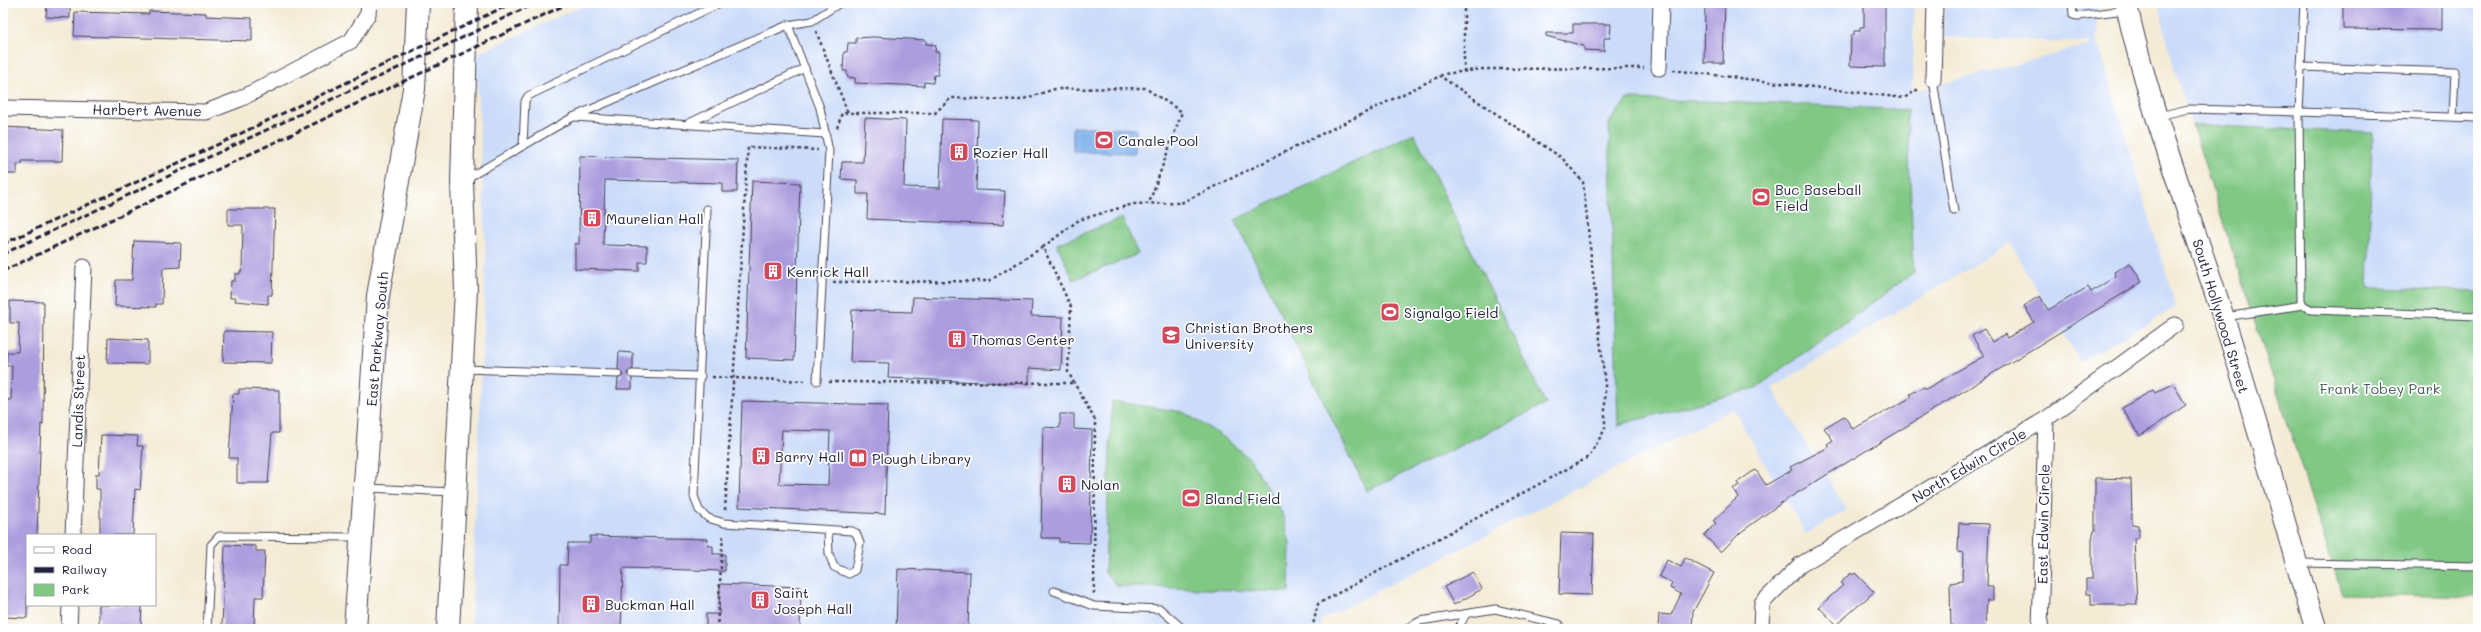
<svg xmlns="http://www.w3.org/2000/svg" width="2481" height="632" viewBox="0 0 2481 632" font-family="Mali,sans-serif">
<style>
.built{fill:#cbdbf9}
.green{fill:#80c884;stroke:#517560}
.water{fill:#7eb1eb;stroke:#506a93}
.building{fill:#ac9dde;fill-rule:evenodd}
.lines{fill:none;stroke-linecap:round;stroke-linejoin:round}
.lane-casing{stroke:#424052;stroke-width:9}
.street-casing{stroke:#424052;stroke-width:17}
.secondary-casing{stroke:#424052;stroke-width:23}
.primary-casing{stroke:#424052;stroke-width:24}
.path{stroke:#424052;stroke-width:2.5;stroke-dasharray:3 3;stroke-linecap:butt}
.lane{stroke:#fff;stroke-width:7}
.street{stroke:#fff;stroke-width:15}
.secondary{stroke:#fff;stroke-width:21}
.primary{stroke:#fff;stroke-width:22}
.rail{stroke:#22223b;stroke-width:3;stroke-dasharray:6 3;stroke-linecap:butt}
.labels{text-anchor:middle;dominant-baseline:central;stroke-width:3.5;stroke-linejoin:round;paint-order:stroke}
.street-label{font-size:14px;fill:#22223b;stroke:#fff}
.poi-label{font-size:14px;fill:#22223b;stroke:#fff;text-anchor:start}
.park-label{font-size:14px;fill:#435c55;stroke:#fff}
</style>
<rect width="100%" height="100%" fill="#fff"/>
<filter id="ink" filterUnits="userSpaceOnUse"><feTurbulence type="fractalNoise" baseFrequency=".025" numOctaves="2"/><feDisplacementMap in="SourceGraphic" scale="8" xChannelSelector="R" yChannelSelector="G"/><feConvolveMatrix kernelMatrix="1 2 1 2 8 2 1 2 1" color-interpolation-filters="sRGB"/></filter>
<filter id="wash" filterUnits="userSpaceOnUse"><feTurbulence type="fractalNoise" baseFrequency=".012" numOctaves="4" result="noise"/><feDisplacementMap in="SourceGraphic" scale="16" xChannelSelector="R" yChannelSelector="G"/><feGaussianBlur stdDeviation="0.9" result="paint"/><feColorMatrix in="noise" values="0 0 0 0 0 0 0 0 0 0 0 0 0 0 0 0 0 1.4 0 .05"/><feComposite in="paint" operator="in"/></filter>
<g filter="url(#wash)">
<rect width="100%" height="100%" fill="#f4ebd5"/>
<g class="built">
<polygon points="589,3 1914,3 1912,92 2097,43 1943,37 1944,3 2096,3 2098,43 2176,307 2080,362 2010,243 1772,388 1847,510 1806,534 1733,409 1321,620 1321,629 471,629 486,255 476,54"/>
<polygon points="2158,3 2478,3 2478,291 2368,288 2372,133 2192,125 2175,72"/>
</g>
<g class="green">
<polygon points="1627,99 1771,103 1907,110 1914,272 1756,388 1618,425 1609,123"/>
<polygon points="2192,125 2372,133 2368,288 2478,291 2478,597 2342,594"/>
<polygon points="1414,133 1546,404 1367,491 1235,220"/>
<polygon points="1122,218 1138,254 1073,280 1057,244"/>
<polygon points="1112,401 1183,412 1222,436 1250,459 1282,513 1290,543 1289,592 1117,586 1105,572"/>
</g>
<polygon class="water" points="1073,127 1136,129 1135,153 1073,152"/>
<g id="blocks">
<g class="building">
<polygon points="47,3 70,3 70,18 46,17"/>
<polygon points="1705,3 1725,3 1723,63 1704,63"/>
<polygon points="1864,3 1885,3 1885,67 1850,66 1851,35 1854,35 1854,31 1860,31 1860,27 1864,27"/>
<polygon points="2343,3 2442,3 2442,30 2343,29"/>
<polygon points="149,11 206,13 206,16 252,18 252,41 74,36 75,12 149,14"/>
<polygon points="1573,24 1611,24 1610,38 1604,38 1604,51 1584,50 1584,46 1546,36 1546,33 1573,33"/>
<polygon points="873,37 926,40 926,44 936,45 935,52 939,52 938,75 934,75 933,83 924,82 924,86 855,83 855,78 847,77 847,71 843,71 844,52 847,52 848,43 856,43 856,38"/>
<polygon points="865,118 906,120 904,187 940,188 942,119 978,120 976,190 1005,191 1003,225 867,219 868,194 857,194 857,180 841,179 842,162 863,162"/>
<polygon points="3,127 63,130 62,161 22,161 22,164 17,164 17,174 3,174"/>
<polygon points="580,156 738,160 737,192 722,192 722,183 605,180 603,245 647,246 647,262 639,262 639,271 575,269 575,244 579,244"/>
<polygon points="752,181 800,183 794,360 746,358"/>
<polygon points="228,209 275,209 272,295 268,295 268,304 235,301 236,298 230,298 231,281 235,281 235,274 240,274 240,271 242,271 243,225 228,225"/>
<polygon points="134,241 181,243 180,267 163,268 162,304 156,304 156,307 115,306 116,280 132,280"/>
<polygon points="2130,263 2142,282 1784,501 1741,532 1721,552 1704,535 1716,523 1713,521 1738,497 1733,489 1739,485 1738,482 1752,472 1756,470 1766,485 1792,470 1790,467 1829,447 1827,444 1833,440 1824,428 1844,416 1853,429 1912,397 1910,394 1924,387 1926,389 1984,356 1972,336 1984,329 1992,342 2005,334 2007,338 2034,322 2024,306 2033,300 2040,296 2048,310 2088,287 2091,292 2116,276 2114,272"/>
<polygon points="913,297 1032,301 1031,316 1063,317 1061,370 1029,368 1029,384 888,378 889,363 850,362 852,310 912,312"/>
<polygon points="10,301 44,302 43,425 41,424 37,535 27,535 27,618 3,617 3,400 11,400 12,366 6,366 7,352 18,352 19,323 10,323"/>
<polygon points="224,331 272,332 271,363 223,362"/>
<polygon points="108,338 148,340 148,364 107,363"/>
<polygon points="619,352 633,353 633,369 627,373 632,379 632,389 617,389 618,379 623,375 618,369"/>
<polygon points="2173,384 2186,405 2140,436 2122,408 2153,390 2155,393"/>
<polygon points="239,389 279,390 279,433 272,433 268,483 237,483 237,458 229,458 233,394 239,394"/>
<path d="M 742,401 L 888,405 L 885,514 L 739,507 ZM 782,430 L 830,431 L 828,485 L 779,484 Z"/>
<polygon points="1060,414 1074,414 1074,429 1092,430 1090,543 1059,542 1059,538 1041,538 1043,427 1060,428"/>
<polygon points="101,435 138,436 137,446 143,446 140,490 135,489 133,535 100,535 100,489 96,489 96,474 99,474"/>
<polygon points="2095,478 2131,479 2132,524 2139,525 2139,538 2134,538 2137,605 2091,605 2091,594 2086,594 2086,579 2092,579 2092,539 2094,531 2095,531"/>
<polygon points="1959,523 1989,524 1987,587 1993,587 1993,600 1987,600 1985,629 1951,629 1950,583 1962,581 1963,553 1958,552"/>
<polygon points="1561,533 1594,534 1592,595 1559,594"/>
<polygon points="590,536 708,539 707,546 713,546 713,554 725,554 725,571 623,568 621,629 559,629 560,565 567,565 568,543 590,543"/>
<polygon points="225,545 256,546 256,551 265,551 263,597 255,597 254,629 222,629"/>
<polygon points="1685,558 1714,573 1693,612 1692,629 1658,629 1659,614 1671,615 1681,594 1670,588 1672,583 1659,576 1667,560 1681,567"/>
<polygon points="898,569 970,572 968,629 896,629"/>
<polygon points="1473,572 1482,589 1454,605 1444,587"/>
<polygon points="1851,573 1853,575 1855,573 1874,592 1836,625 1819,607 1843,585 1840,583"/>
<polygon points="720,584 801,587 800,629 706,629 706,614 719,614"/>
<polygon points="99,605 142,605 141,629 99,629"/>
</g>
</g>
</g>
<g filter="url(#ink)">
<use href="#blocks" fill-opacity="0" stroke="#424052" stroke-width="1"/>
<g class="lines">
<defs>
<g id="lane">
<polyline points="2072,3 2073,15 2078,16 2125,10"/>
<polyline points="788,25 820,108 829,151 817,381"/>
<polyline points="2301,67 2455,72 2453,117"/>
<polyline points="1933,80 1954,211"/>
<polyline points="2159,116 2188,109 2299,112 2304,3"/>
<polyline points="575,117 825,134"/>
<polyline points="2478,118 2299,112 2301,300 2303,305 2312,310 2478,316"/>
<polyline points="687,124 805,68"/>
<polyline points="523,146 525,101 528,96 720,3"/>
<polyline points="466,179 573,117 788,25 812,21 840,3"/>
<polyline points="707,209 694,496 699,510 708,518 724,523 852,531 856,533 860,543 855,570 849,574 834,567 829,554 828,530"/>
<polyline points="2225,317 2303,305"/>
<polyline points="464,369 618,374"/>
<polyline points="632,374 701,376"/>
<polyline points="368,488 453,492"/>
<polyline points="2298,563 2478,566"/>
<polyline points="1054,591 1094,606 1160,609 1183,629"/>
<polyline points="207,629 211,545 219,536 360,537"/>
<polyline points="1406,629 1420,621 1495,609 1559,624 1560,629"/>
<polyline points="1458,629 1466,614"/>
</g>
<g id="street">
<polyline points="1659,68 1661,3"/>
<polyline points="1933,80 1935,3"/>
<polyline points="3,108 206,112 240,99 351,41 368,14 369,3"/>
<polyline points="73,535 84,267"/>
<polyline points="69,629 70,605"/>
<polyline points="1761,629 1762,603 1800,565 2046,419 2175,325"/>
<polyline points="2040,629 2046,419"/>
</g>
<path id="secondary" d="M 2126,3 C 2148,105 2186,203 2218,301 C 2254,409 2283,520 2316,629"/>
<g id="primary">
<polyline points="355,629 378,296 414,89 418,3"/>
<polyline points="448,629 466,290 462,182 467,3"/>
</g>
</defs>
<use href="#lane" class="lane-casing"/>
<use href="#street" class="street-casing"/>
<use href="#secondary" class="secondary-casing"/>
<use href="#primary" class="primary-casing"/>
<g class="path">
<polyline points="1464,3 1464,72"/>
<polyline points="816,31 848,113"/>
<polyline points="1673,70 1904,98 1920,88"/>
<polyline points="837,128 842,113 935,113 951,98 1020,100 1055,89 1145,88 1182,112 1149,203"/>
<polyline points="833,282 989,281 1043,247"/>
<polyline points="712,377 805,381"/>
<polyline points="829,382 1074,383"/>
<polyline points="725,510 748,147 818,150"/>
<polyline points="1094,594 1095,420 1068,372 1071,307 1043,247 1079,220 1133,204 1181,203 1444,74 1483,69 1644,68"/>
<polyline points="717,629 723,535"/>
<polyline points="1312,629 1318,604 1589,457 1605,429 1605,385 1583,182 1562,158 1440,76"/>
</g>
<use href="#lane" class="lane"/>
<use href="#street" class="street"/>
<use href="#secondary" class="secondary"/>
<use href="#primary" class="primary"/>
<g class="rail">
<polyline points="3,244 221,143 512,3"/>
<polyline points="3,254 536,3"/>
<polyline points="3,271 569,3"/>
</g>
</g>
</g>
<defs>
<symbol id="stadium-square" viewBox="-11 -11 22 22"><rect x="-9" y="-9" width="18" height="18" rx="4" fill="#d1495b" stroke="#fff"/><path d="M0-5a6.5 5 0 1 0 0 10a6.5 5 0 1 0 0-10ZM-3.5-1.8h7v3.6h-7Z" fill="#fff"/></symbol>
<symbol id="building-square" viewBox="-11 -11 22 22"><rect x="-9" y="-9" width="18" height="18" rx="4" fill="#d1495b" stroke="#fff"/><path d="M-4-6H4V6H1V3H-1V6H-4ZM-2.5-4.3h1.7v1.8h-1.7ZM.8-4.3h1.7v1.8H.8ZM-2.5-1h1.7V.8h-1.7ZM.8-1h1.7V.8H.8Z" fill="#fff"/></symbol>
<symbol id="university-square" viewBox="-11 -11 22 22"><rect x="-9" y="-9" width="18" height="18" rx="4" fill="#d1495b" stroke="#fff"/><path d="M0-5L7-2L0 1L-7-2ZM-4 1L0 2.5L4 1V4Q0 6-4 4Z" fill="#fff"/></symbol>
<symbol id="library-square" viewBox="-11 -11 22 22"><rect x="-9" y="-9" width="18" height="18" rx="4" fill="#d1495b" stroke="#fff"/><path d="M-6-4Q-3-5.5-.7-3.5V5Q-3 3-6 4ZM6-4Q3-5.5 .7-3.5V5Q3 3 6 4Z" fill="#fff"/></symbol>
</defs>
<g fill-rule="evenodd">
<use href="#stadium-square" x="1093" y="129" width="22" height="22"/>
<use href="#building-square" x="948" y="141" width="22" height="22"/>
<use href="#stadium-square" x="1750" y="186" width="22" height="22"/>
<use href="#building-square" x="581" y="207" width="22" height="22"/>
<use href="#building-square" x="762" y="260" width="22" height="22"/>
<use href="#stadium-square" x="1379" y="301" width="22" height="22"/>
<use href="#university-square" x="1160" y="324" width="22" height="22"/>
<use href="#building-square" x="946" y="328" width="22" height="22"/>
<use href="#building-square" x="750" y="445" width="22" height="22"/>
<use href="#library-square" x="847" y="447" width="22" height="22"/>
<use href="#building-square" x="1056" y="473" width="22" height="22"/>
<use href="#stadium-square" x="1180" y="487" width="22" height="22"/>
<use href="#building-square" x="749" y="589" width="22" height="22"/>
<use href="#building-square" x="580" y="593" width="22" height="22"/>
</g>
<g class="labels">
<g class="street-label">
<text transform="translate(147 110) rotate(1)">Harbert Avenue</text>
<text transform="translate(2221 316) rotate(73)">South Hollywood Street</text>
<text transform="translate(377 339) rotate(-85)">East Parkway South</text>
<text transform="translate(78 401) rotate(-88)">Landis Street</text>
<text transform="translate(1969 465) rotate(-31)">North Edwin Circle</text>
<text transform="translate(2043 524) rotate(-89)">East Edwin Circle</text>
</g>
<g class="poi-label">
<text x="1118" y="140">Canale Pool</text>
<text x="973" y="152">Rozier Hall</text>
<text x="1775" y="189">Buc Baseball<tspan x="1775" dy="16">Field</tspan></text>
<text x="606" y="218">Maurelian Hall</text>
<text x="787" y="271">Kenrick Hall</text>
<text x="1404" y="312">Signalgo Field</text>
<text x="1185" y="327">Christian Brothers<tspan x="1185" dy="16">University</tspan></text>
<text x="971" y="339">Thomas Center</text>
<text x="775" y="456">Barry Hall</text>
<text x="872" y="458">Plough Library</text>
<text x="1081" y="484">Nolan</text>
<text x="1205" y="498">Bland Field</text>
<text x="774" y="592">Saint<tspan x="774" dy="16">Joseph Hall</tspan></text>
<text x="605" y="604">Buckman Hall</text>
</g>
<g class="park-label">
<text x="2380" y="388">Frank Tobey Park</text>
</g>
</g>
<rect width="2481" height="632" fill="none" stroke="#fff" stroke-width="16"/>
<rect x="26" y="534" width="130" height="72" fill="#ffffff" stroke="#a7a7b1"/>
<rect x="34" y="547" width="20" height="6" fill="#ffffff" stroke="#a7a7b1"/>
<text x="62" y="554" font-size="12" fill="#22223b">Road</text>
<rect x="34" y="567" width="20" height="6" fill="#22223b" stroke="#a7a7b1"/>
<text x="62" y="574" font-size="12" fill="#22223b">Railway</text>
<rect x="34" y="584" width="20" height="12" fill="#80c884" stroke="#a7a7b1"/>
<text x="62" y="594" font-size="12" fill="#22223b">Park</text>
</svg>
